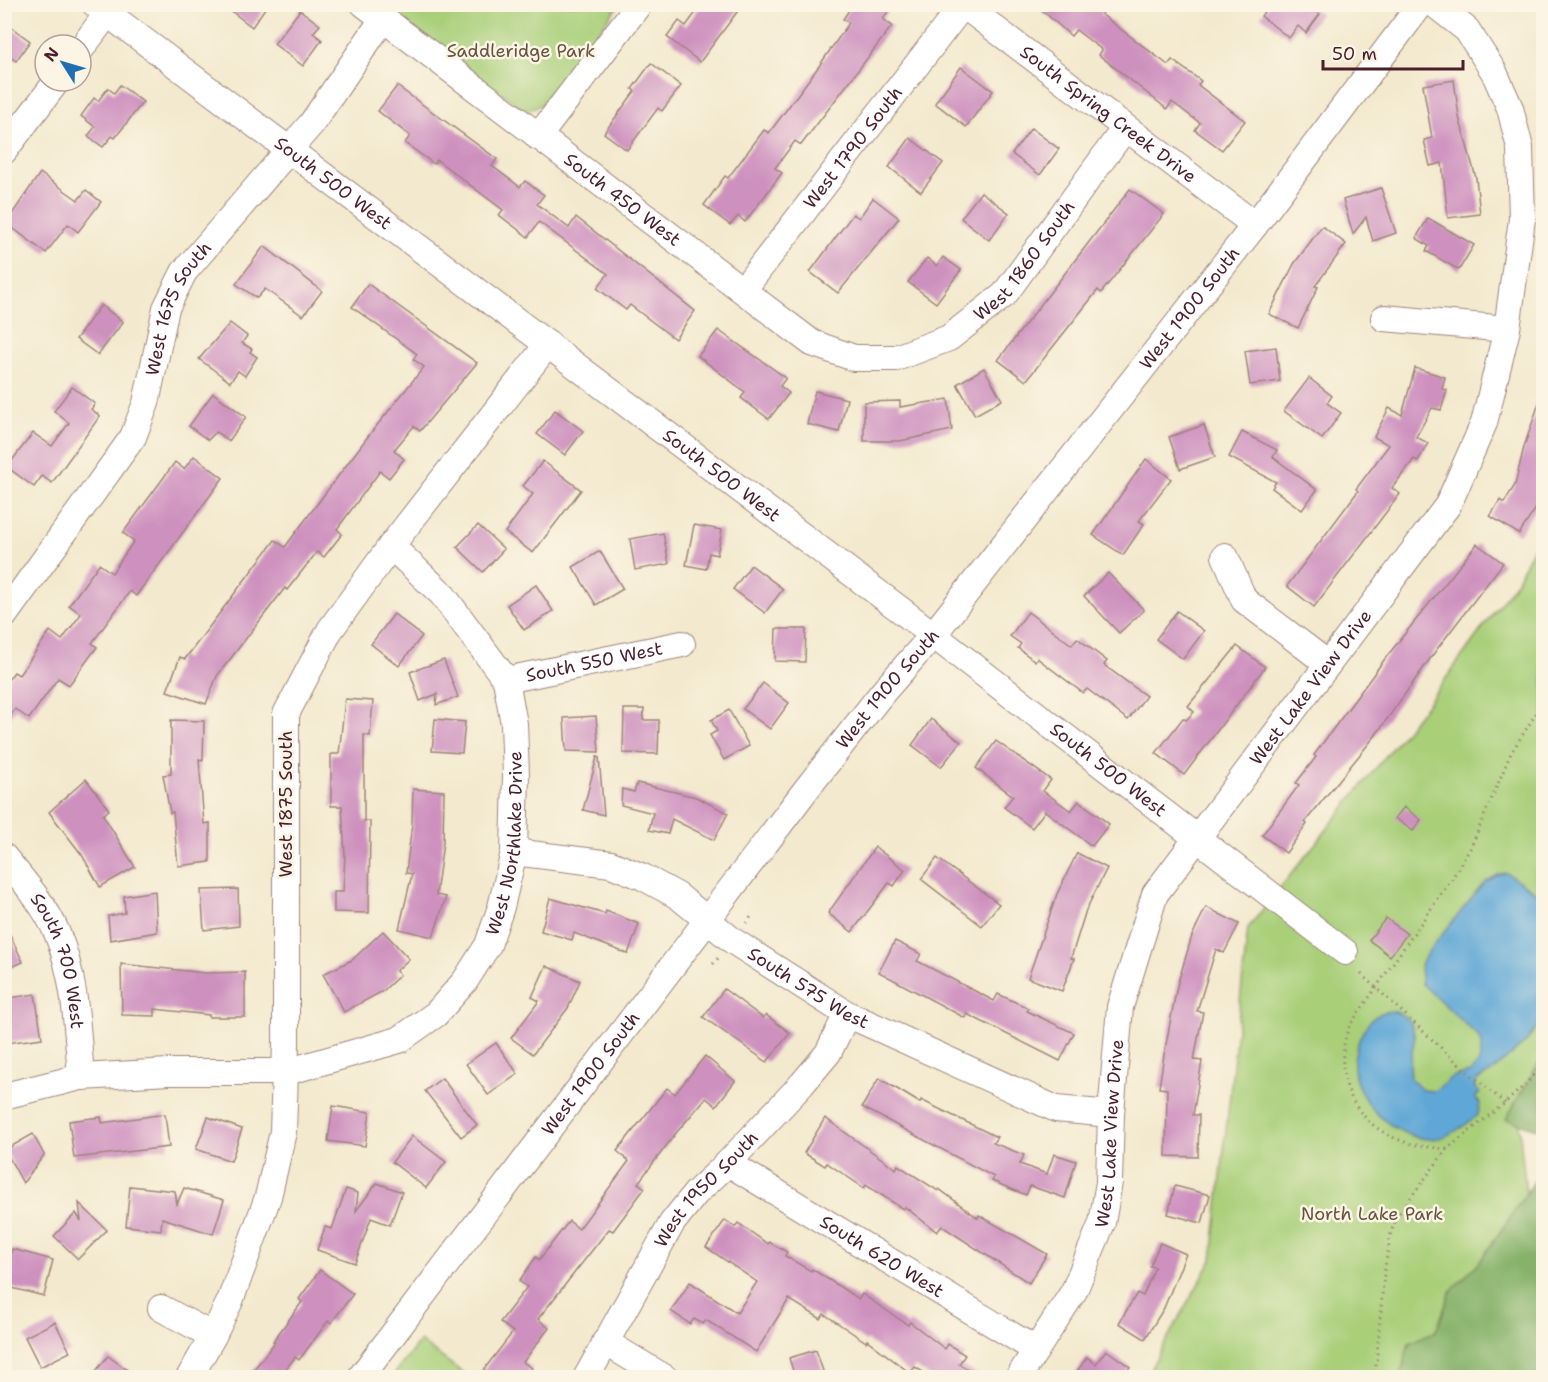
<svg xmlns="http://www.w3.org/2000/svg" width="1548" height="1382" viewBox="0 0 1548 1382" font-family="'Shantell Sans',sans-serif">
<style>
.green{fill:#a9cf79;stroke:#7a7752;stroke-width:1.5}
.forest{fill:#86b269;stroke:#68684a;stroke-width:1.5}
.water{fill:#5fa7d6;stroke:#546380;stroke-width:1.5}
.building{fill:#ce91bf}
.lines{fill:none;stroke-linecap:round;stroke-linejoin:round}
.minor-casing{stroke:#9e847c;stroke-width:28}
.path{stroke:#9e847c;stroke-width:3;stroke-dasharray:1.5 4.5;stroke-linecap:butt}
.minor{stroke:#fff;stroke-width:26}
.labels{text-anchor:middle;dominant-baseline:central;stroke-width:5;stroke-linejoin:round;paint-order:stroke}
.park-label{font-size:18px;fill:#665442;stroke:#fcf5e5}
.street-label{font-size:18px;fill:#4a1f2b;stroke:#fcf5e5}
</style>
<rect width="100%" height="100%" fill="#fcf5e5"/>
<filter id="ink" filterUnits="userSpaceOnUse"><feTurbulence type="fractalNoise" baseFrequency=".0167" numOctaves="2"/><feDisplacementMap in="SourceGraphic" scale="12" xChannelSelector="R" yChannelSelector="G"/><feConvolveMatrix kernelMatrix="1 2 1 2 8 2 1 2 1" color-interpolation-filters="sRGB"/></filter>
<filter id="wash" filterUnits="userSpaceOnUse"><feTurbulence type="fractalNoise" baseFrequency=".008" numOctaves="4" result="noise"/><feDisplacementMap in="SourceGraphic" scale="24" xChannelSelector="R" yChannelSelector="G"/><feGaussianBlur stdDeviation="1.35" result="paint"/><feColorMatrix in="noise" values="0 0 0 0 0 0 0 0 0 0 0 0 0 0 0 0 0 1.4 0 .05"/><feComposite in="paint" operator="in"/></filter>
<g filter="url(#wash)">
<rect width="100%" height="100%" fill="#f3e9ce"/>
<g class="green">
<polygon points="381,5 619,5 541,105 526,111"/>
<polygon points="1543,527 1544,1071 1517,1104 1526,1194 1526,1377 1145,1378 1212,1260 1248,928 1428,703 1516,582"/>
<polygon points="420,1341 463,1373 459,1377 392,1377"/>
</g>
<g class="forest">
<polygon points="1543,1055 1543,1127 1537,1129 1506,1119"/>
<polygon points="1543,1178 1543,1377 1397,1377 1402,1370 1409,1343 1436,1331 1451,1291 1481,1260 1535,1180"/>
</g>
<path class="water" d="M 1507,873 L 1543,897 L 1543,1019 L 1526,1042 L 1490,1073 L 1477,1080 L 1474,1087 L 1480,1093 L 1475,1098 L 1480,1103 L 1478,1115 C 1466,1125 1445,1140 1429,1139 C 1394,1137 1356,1103 1354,1067 C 1353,1038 1378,991 1410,1021 L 1415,1037 L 1410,1062 L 1411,1079 L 1422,1090 L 1435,1091 L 1452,1077 L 1470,1073 L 1479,1063 L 1482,1043 L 1477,1035 L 1422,984 L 1420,968 L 1427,953 L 1485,882 L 1500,874 Z"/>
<g id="blocks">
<g class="building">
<polygon points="222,4 268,4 252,27"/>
<polygon points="702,4 743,4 700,62 667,37 679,21 686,26"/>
<polygon points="853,4 893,4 883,19 892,26 801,145 795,141 775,168 782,173 745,222 738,216 730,225 704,205 725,176 728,178 764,130 769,133 819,66 849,23 843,19"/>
<polygon points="1035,4 1108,4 1101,14 1168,65 1172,60 1201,81 1198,85 1245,121 1222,150 1195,130 1200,123 1172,102 1167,109 1099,55 1102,50 1076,30 1071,36"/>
<polygon points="1270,4 1308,4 1320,14 1306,33 1298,26 1289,38 1261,16"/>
<polygon points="300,10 320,25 313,33 322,40 303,66 274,44"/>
<polygon points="4,22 30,41 16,61 4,52"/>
<polygon points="651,63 681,86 662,111 658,108 627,150 604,133 635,91 632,89"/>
<polygon points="961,67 993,91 966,127 935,103"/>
<polygon points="1454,80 1459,117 1476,178 1480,214 1448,218 1442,163 1430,166 1424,140 1432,138 1423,85"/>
<polygon points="120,85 143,102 115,138 112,136 103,147 88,136 95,127 81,116 94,98 98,101 108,88 114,93"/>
<polygon points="397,86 497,159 492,166 520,187 525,181 544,195 537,204 569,228 576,217 695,311 675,339 630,305 626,310 597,288 608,274 539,222 528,237 499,215 503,210 437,160 434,164 405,143 410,136 378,111"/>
<polygon points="1031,128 1059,149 1040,175 1012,154"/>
<polygon points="910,138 943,163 921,192 889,167"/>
<polygon points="40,173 78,200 86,190 101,202 78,232 68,224 46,253 6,223"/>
<polygon points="1381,188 1396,233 1373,241 1366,217 1353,234 1343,200"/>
<polygon points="1130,189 1164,214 1101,293 1098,290 1026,381 998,360"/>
<polygon points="981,192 1009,213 989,240 961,218"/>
<polygon points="873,198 899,218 838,293 810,272 853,214 859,218"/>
<polygon points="1428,218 1474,245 1459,270 1426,251 1429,246 1416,238"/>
<polygon points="1322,226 1346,244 1315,286 1318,287 1298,328 1269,314 1294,264"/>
<polygon points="264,246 322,291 303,316 265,289 257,298 236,284"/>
<polygon points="943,257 961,270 936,303 908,282 927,258 937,266"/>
<polygon points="368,284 477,363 420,431 414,426 394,450 404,459 389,478 380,471 337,529 342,534 324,557 317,552 287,590 285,588 217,676 206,704 167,691 180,657 185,659 275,540 285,547 366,439 424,367 413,359 417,354 352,307"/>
<polygon points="101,305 123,322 98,355 76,339"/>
<polygon points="230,323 247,336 242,343 252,349 250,352 257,357 245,376 238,371 230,382 199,359"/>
<polygon points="718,330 786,378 780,386 789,393 769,419 741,398 745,392 698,356"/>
<polygon points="1276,347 1280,381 1250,385 1245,351"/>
<polygon points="984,368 1002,400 975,415 957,384"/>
<polygon points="1415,368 1445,377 1442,389 1447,390 1441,410 1432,408 1416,437 1428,443 1418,461 1414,459 1392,488 1400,494 1314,607 1287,586 1358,491 1356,489 1389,445 1374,437 1389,408 1402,415"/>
<polygon points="1309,378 1332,396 1327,403 1341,413 1322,439 1284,411"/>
<polygon points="72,387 95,404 91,409 100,416 52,483 42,476 34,487 7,467 33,433 52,446 69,423 54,411"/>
<polygon points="815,391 847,399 839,432 807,424"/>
<polygon points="213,393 246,417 229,441 216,432 208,440 189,426"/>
<polygon points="948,399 952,430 900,441 864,441 864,402 900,401 900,407"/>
<polygon points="1540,400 1544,400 1544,496 1519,534 1490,516 1500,500 1504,503 1515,485 1524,447"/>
<polygon points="555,410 583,431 565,455 537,434"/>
<polygon points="1204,425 1215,457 1180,469 1169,437"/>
<polygon points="1242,432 1277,450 1273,457 1317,490 1302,510 1272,488 1276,482 1229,457"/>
<polygon points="194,456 223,478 136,596 130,591 92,643 97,647 69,685 58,678 29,719 15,709 4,724 4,685 14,672 19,675 50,631 62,640 81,614 69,605 99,564 112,573 134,541 123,533 175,462 184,469"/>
<polygon points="1146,459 1171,479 1139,521 1144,524 1123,555 1093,535"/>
<polygon points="543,461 581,490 533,553 505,532 533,494 523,486"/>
<polygon points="478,525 504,549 483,572 457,547"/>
<polygon points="694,525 722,530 717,555 709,553 706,569 686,565"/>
<polygon points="663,533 669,564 635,570 630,539"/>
<polygon points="1477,544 1503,563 1437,649 1375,736 1305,822 1307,824 1286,853 1262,835 1299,785 1296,783 1316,757 1314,755 1387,656"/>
<polygon points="600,551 623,589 596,605 573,567"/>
<polygon points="751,565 783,589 765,613 733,589"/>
<polygon points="1108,573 1144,610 1119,633 1084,596"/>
<polygon points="536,585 553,611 524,630 507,605"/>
<polygon points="1177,611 1204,631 1183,659 1156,639"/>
<polygon points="1028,612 1072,645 1077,638 1107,661 1104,665 1146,696 1128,720 1087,689 1083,693 1037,658 1035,661 1018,648 1021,644 1010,636"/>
<polygon points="394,614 422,636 399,666 371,644"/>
<polygon points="776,629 806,629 805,662 775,661"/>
<polygon points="1237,646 1265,667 1184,775 1156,753 1183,718 1186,720 1194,712 1188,706"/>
<polygon points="444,660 458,697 436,705 437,694 420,701 410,672"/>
<polygon points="763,683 789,703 770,729 743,709"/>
<polygon points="345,699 373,701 370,736 364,735 364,821 370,821 369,913 334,912 334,892 343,892 345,856 342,806 331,806 331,754 339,754"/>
<polygon points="624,709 644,709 643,720 659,720 658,754 623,753"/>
<polygon points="729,710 749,746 724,760 710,735 717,731 711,720"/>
<polygon points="596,716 599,752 566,751 564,718"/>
<polygon points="435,719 465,722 462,753 432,751"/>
<polygon points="931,719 961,742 941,767 912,745"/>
<polygon points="171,720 204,721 203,760 199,759 204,824 210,823 210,862 178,866 173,812 170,813 163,775 171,774"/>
<polygon points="996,741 1051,780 1043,791 1071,811 1079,801 1109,824 1092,846 1045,811 1032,828 1004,807 1013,796 976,768"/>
<polygon points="597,757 599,757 604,815 583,810"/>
<polygon points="86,779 109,810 103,815 135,867 100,887 82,855 49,812"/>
<polygon points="637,783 696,797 728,813 714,840 672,819 668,834 649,830 653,813 621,805 622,789 634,792"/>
<polygon points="413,789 444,791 443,843 436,895 446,897 433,937 399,929 412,874 406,873 412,824"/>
<polygon points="1404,807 1421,820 1413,831 1395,818"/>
<polygon points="875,847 905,870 894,886 889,883 852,932 828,913"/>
<polygon points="1077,853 1107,868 1086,910 1071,958 1074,959 1062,991 1028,978 1057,894"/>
<polygon points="937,858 999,904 982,926 921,879"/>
<polygon points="238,889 239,926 204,930 201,890"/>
<polygon points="155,891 157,932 110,940 108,916 125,913 124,896"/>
<polygon points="550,898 605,914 606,911 639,924 628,954 574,933 572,940 541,931"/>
<polygon points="1206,907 1239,924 1224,953 1216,949 1197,1011 1203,1012 1194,1060 1202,1061 1193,1115 1199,1115 1198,1157 1166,1156 1167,1089 1159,1088 1164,1055 1177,986 1192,936"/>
<polygon points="1386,918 1407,934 1390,956 1369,940"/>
<polygon points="4,922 23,962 4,970"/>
<polygon points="383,931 409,959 396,971 400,975 383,991 344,1012 323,974 352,960"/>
<polygon points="895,941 921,954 917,961 994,1001 998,994 1028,1008 1027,1011 1074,1033 1060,1061 967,1014 965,1018 879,972"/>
<polygon points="121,964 206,973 245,972 245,1017 209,1017 209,1015 155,1009 155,1016 122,1015"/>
<polygon points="546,966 580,981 568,1008 533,1054 511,1038 539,1001 532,997"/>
<polygon points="724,989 763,1018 766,1015 790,1033 767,1062 703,1017"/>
<polygon points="35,994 42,1038 7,1043 4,999"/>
<polygon points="496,1043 518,1074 488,1095 466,1064"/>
<polygon points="705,1056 735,1081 716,1106 706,1098 676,1133 638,1183 645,1188 613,1231 609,1229 538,1319 549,1328 523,1362 532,1368 525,1377 478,1377 513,1332 500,1322 527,1287 519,1281 536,1257 539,1260 569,1221 579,1229 629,1161 617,1151 667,1088 675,1094"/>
<polygon points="442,1078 477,1125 461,1137 425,1091"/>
<polygon points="879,1078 920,1103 921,1100 997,1137 993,1143 1024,1155 1020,1164 1047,1174 1054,1154 1076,1161 1065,1198 1030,1186 1026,1195 992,1181 994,1177 862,1107"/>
<polygon points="333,1106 370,1112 365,1146 328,1141"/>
<polygon points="165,1114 169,1147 74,1158 69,1121 101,1117 102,1123"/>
<polygon points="208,1117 242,1129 231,1161 196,1149"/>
<polygon points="825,1118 896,1169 898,1165 938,1191 939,1189 978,1218 979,1215 1047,1254 1029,1283 942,1226 937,1232 905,1207 903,1209 866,1185 864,1188 827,1163 825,1166 804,1153"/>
<polygon points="33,1134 44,1155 23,1183 5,1150"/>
<polygon points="412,1136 446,1162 426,1188 392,1162"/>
<polygon points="377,1183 402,1192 390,1225 371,1218 355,1263 317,1250 325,1227 332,1229 346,1189 358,1193 356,1211"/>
<polygon points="130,1186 175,1191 177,1204 184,1188 224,1200 213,1234 162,1218 161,1230 126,1226"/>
<polygon points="1175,1186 1210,1195 1202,1223 1168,1214"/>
<polygon points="79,1203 107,1230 78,1259 54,1236 76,1213 81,1221"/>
<polygon points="725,1220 735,1227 738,1223 768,1244 769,1242 787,1252 785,1256 811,1271 812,1269 859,1299 862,1294 908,1325 910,1322 945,1349 948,1344 965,1355 959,1364 981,1377 931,1377 915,1367 910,1373 867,1340 866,1342 824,1314 821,1319 789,1299 756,1352 706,1320 703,1324 694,1319 690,1324 671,1311 690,1282 737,1313 757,1282 706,1247"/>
<polygon points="1160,1243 1186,1254 1164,1308 1145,1339 1119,1323 1137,1293 1143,1296 1155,1267 1150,1266"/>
<polygon points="12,1249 53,1260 44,1296 4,1286"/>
<polygon points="320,1270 353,1294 331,1323 328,1321 299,1360 295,1357 280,1377 248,1377 275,1342 273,1341 302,1302 299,1299"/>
<polygon points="55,1322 70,1352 40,1367 25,1337"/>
<polygon points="816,1350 825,1377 795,1377 789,1358"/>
<polygon points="1106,1350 1130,1367 1122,1377 1073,1377 1087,1357 1096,1364"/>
<polygon points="108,1356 137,1377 91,1377"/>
</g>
</g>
</g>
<g filter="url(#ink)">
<use href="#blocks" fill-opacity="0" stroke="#9e847c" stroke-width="1.5"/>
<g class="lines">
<defs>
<g id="minor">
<path id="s1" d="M 95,4 L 902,611 L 1345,952"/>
<path id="s2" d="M 364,4 L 812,343 L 854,358 L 896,358 L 949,338 L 1004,295 L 1125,128"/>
<path id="s3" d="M 962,4 L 1255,225"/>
<polyline points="81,49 107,14"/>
<polyline points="538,137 639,4"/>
<polyline points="4,151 57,81"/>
<path id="s4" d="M 743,290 L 963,5"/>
<polyline points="1384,318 1507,329"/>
<polyline points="1225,556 1244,600 1328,664"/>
<path id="s5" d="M 4,616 L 133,437 L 146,403 L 166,308 L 184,272 L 312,123 L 383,19"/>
<path id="s6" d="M 506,680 L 682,644"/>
<path id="s7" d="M 514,852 L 611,864 L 643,877 L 678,896 L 733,941 L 847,1014 L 1056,1109 L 1111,1114"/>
<path id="s8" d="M 4,857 C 23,880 45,905 57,933 C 76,978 77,1029 81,1077"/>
<path id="s9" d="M 4,1096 L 81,1077 L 169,1072 L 286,1072 L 399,1040 L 436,1014 L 465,981 L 488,945 L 501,907 L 514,852 L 516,775 L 514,724 L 506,680 L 442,594 L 391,546"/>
<path id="s10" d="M 728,1163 L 1036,1350"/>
<polyline points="161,1308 213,1336 189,1378"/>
<polyline points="213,1336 230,1301 268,1197 283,1132 286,1044 286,714 330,630 391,546 548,344"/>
<polyline points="605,1342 665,1378"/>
<path id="s11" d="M 360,1378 L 805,791 L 883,692 L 933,635 L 1255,225 L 1421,4"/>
<path id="s12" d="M 586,1378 L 672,1223 L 696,1193 L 728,1163 L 802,1084 L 828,1053 L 847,1014"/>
<path id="s13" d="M 1018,1378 L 1074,1291 L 1102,1223 L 1109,1182 L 1111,1114 L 1120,1007 L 1155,894 L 1448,505 L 1484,423 L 1507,329 L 1522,219 L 1520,148 L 1510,108 L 1494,72 L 1467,30 L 1434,4"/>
</g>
</defs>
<use href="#minor" class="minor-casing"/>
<g class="path">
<polyline points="746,923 751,917"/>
<polyline points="713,964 720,956"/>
<polyline points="1361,974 1464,1069 1505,1103"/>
<polyline points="1533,1075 1544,1083"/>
<path d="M 1447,1149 C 1430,1147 1413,1146 1397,1139 C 1350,1120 1331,1070 1350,1025 L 1451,880 L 1471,847 L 1511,753 L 1544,701"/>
<polyline points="1375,1378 1384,1273 1391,1232 1397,1216 1447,1149 1505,1103 1525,1085 1544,1063"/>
</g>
<use href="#minor" class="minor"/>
</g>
</g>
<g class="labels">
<g class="park-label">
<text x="521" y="51">Saddleridge Park</text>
<text x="1372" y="1214">North Lake Park</text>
</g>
<g class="street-label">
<text stroke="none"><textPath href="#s3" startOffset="183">South Spring Creek Drive</textPath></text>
<text stroke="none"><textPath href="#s4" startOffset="180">West 1790 South</textPath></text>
<text stroke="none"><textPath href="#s1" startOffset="298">South 500 West</textPath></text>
<text stroke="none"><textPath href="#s2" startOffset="324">South 450 West</textPath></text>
<text stroke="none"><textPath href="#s2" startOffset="814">West 1860 South</textPath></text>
<text stroke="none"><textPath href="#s11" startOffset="1354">West 1900 South</textPath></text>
<text stroke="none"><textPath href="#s5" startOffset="358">West 1675 South</textPath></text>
<text stroke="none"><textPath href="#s1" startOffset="784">South 500 West</textPath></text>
<text stroke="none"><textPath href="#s6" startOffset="90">South 550 West</textPath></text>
<text stroke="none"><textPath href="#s13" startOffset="771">West Lake View Drive</textPath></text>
<text stroke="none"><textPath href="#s11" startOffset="868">West 1900 South</textPath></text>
<text stroke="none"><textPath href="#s1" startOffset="1270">South 500 West</textPath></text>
<text transform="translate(286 804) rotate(-90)">West 1875 South</text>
<text stroke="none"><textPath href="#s9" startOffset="638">West Northlake Drive</textPath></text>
<text stroke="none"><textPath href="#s8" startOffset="120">South 700 West</textPath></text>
<text stroke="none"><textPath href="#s7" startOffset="332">South 575 West</textPath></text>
<text stroke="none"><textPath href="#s11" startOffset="382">West 1900 South</textPath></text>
<text stroke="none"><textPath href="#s13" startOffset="267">West Lake View Drive</textPath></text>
<text stroke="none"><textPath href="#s12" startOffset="225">West 1950 South</textPath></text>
<text stroke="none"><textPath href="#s10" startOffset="180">South 620 West</textPath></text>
</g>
</g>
<rect width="1548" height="1382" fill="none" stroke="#fcf5e5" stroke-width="24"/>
<g transform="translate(63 63) rotate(307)"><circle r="28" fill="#fcf5e5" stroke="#b59f9b" stroke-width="1.5"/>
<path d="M0-4.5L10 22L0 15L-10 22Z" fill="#1f6fb2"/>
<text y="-9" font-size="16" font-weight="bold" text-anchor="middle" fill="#4a1f2b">N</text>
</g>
<path d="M1323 60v9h140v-9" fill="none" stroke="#4a1f2b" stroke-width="3"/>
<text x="1332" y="60" font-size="18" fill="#4a1f2b" stroke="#fcf5e5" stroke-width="4.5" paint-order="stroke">50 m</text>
</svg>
